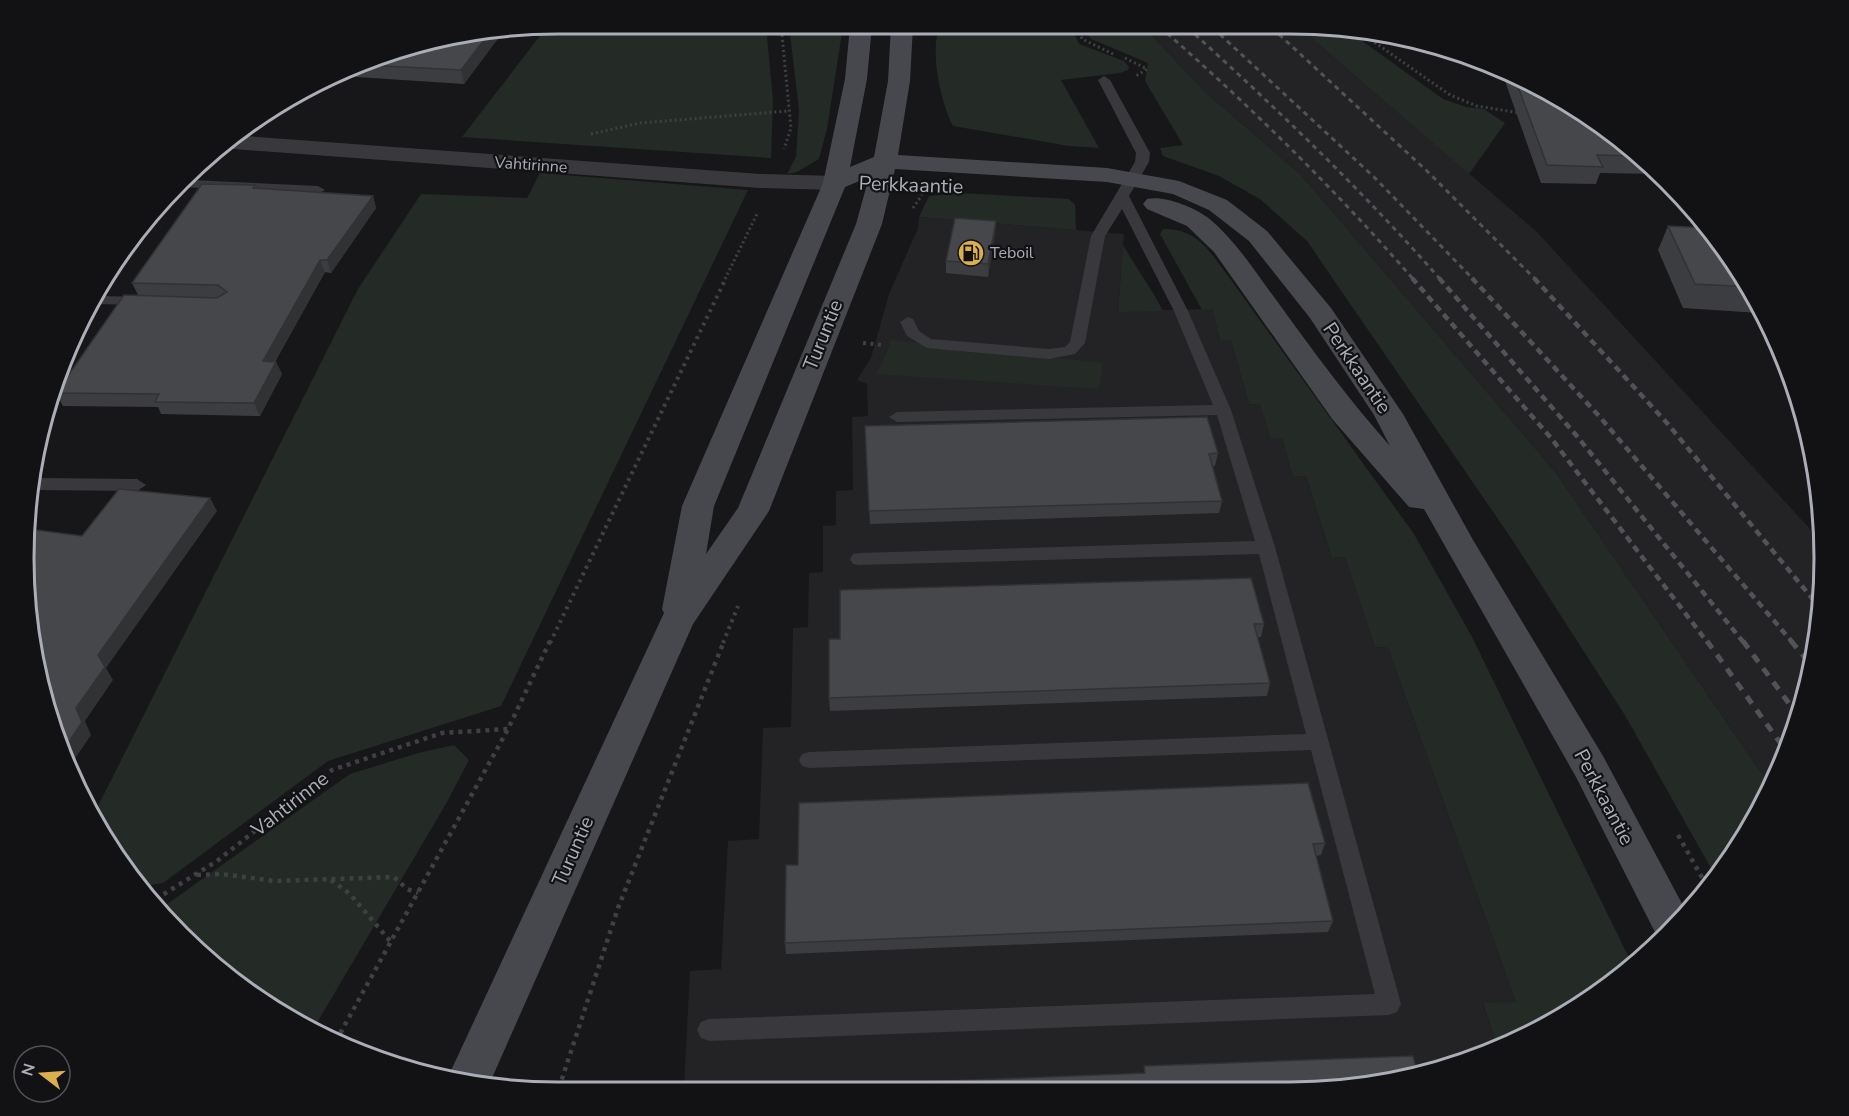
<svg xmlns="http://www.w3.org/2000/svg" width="1849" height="1116" viewBox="0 0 1849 1116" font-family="'Nunito Sans',sans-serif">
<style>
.built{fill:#232326}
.green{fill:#242a25}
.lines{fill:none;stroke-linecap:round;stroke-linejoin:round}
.path-far2{stroke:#3f4044;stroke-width:3;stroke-dasharray:2 3;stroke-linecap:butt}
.path-far1{stroke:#3f4044;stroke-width:4;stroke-dasharray:3 4.5;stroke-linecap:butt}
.path{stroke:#3f4044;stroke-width:4.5;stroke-dasharray:4 5;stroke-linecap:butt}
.service{fill:#39393d;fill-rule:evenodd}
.minor{fill:#39393d;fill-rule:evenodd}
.secondary{fill:#47484d;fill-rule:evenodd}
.rail-far2{stroke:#525358;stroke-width:3;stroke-dasharray:5 4.5;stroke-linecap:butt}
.rail-far1{stroke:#525358;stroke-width:4.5;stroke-dasharray:7 5;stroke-linecap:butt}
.rail{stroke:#525358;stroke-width:5;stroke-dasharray:9 8;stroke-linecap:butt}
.wall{fill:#3c3d40}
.shaded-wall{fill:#313234}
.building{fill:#46474b;stroke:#313234;stroke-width:1.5}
.labels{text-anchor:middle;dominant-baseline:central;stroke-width:4.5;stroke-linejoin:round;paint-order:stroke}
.far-street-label{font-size:16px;fill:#abaeb7;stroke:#121214}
.far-poi-label{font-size:16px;fill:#abaeb7;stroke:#121214;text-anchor:start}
.street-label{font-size:20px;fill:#abaeb7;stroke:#121214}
.rim{fill:none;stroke:#abaeb7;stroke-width:3}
</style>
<rect width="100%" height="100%" fill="#171719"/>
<g class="built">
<polygon points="1144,27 1300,28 1536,231 1822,542 1824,593 1807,696 1772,789 1556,473 1301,175 1204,91"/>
<polygon points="919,217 1124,234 1118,311 1212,309 1220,340 1231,340 1249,404 1260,405 1271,438 1282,438 1293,477 1306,476 1332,558 1345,557 1375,647 1388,648 1516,1002 1483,1004 1497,1046 1430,1074 1326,1091 684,1088 690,971 721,969 728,841 759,839 763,728 791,727 793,628 808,627 809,573 823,572 823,526 836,525 836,491 853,490 852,417 868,416 867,384 857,380 871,358 889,294 918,228"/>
</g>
<g class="green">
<polygon points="558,24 766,25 773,101 771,158 462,137 539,37 549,25"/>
<polygon points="789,25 843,26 827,129 819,159 797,172 787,174 796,157 799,110"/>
<path d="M 940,26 L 1071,27 L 1079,44 L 1124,61 L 1129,67 L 1128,70 L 1120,73 L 1061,80 L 1099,148 L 1069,146 L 953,126 C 941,104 929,50 940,26 Z"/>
<polygon points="1085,27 1144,27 1204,91 1301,175 1556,473 1772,789 1717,879 1626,717 1511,538 1307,241 1260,199 1219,176 1163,156 1160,148 1183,145 1145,81 1148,63 1091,39 1084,31"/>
<polygon points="1300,28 1344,28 1443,99 1466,107 1484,109 1505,123 1469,174"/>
<polygon points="540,173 748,190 501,706 328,761 163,883 144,886 114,855 94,814 358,289 421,194 527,198"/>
<polygon points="961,193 1069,199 1075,205 1076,230 919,217 929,196"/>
<path d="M 1163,229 C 1199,228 1211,254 1231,280 L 1414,534 L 1471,635 L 1633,966 L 1558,1021 L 1497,1046 L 1483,1003 L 1516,1002 L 1388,648 L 1375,647 L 1345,557 L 1332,558 L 1306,476 L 1293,477 L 1282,438 L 1271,439 L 1260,405 L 1249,404 L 1231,340 L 1220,340 L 1212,309 L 1202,310 L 1160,234 Z"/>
<path d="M 1123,245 C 1136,268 1151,287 1163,311 L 1118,312 Z"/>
<polygon points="891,340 1103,363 1099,389 875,374 882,364"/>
<polygon points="454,745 469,760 447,802 314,1028 233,982 163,907 350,774 418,753"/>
</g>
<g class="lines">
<g class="path-far2">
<polyline points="781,25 791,128 784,149"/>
<polyline points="1079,27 1082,39 1113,54"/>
<polyline points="1354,28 1450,95 1477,106 1520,113"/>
<polyline points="1125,58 1147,69 1136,76"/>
<polyline points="591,134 640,123 788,111"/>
<polyline points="913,208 922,195"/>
<polyline points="725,279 757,214"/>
</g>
<g class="path-far1">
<polyline points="863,343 882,345"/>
<polyline points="550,643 726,278"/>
<polyline points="723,643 738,606"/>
</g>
<g class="path">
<polyline points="1678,835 1709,890"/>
<polyline points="197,875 221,874 275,881 394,877 407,889 418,893"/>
<polyline points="331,880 350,894 390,941"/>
<polyline points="156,899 217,861 332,770 442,733 508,729"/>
<polyline points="336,1041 508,729 550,641"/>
<polyline points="559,1088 618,908 724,641"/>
</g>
<g class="service">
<polygon points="1104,76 1110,80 1150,153 1149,162 1129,196 1188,311 1231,410 1275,547 1401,1004 1397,1012 1389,1015 709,1041 701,1038 697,1030 701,1022 709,1019 1375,994 1311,750 809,768 802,766 799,760 802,754 809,752 1306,734 1259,554 859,565 853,564 850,559 853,554 859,553 1255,541 1217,415 897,422 889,417 897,412 1213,405 1174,311 1122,209 1105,236 1085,343 1075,354 1049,359 927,348 907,336 900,322 908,317 913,319 919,331 931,339 1049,349 1065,347 1070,342 1091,236 1135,162 1136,153 1098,80"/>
<polygon points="190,180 318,186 325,190 318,194 183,187"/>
<polygon points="97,296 144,297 151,301 144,305 93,304"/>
<polygon points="37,478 137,479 146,485 137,491 36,490"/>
</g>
<polygon class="minor" points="232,135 760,174 835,176 844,178 847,183 844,188 835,190 760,188 220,148"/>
<path class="secondary" d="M 850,26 L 872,26 L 867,79 L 850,167 L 874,157 L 888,81 L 891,26 L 913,26 L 910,81 L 898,155 L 1107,168 L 1179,181 L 1227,200 L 1267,231 L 1331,308 L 1403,414 L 1473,540 L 1603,756 L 1687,913 L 1660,942 L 1576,777 L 1424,509 L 1409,507 L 1333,420 L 1214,252 L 1187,226 L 1147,209 L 1143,204 L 1147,199 C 1164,195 1193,207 1207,217 C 1236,240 1255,272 1277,301 C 1313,351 1349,400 1390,446 L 1374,415 L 1310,318 L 1249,241 L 1209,210 L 1173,194 L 1107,182 L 895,169 L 882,224 L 769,511 L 693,624 L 488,1087 L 448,1077 L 664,613 L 662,609 L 682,506 L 823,183 L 845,79 ZM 869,177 L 856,224 L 738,508 L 706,554 L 714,506 L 845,187 Z"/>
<g class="rail-far2">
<path d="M 1160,27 C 1250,106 1335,189 1413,279"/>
<path d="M 1188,28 C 1276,108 1362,190 1440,279"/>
<polyline points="1213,28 1374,177 1473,279"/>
<polyline points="1272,28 1426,170 1535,279"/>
</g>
<g class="rail-far1">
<polyline points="1412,278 1551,438 1708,643"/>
<polyline points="1439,278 1576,435 1744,643"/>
<polyline points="1472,278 1599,416 1793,643"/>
<polyline points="1534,278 1667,423 1821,609"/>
</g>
<g class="rail">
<polyline points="1707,641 1786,751"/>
<polyline points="1743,641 1799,717"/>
<polyline points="1791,641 1812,666"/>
</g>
</g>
<g class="wall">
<polygon points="502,33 464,84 341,76 387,52"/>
<polygon points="1500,67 1616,134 1658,174 1600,173 1596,184 1541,183"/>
<polygon points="255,185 257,188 373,196 376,208 331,273 325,272 275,362 276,362 282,374 260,416 161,414 158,407 63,406 56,393 138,295 132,283"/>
<polygon points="1682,196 1692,206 1753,291 1761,308 1759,313 1683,308 1658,250 1668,226 1695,227"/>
<polygon points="996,221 995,233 988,277 946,273 946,261"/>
<polygon points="865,426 1218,453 1215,466 1213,466 1222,501 1219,513 870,524"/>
<polygon points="840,590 1264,624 1261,637 1258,637 1270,683 1267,696 830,711 829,698 840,639"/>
<polygon points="1325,843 1321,855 1316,856 1333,921 1328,932 786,954 785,943 798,865"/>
</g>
<g class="shaded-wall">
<polygon points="502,33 464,84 461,70 487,36"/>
<polygon points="373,196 376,208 331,273 327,260"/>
<polygon points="996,221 995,233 988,277 988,264"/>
<polygon points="320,260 325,272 268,374 263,361"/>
<polygon points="276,362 282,374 260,416 254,403"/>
<polygon points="210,498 217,511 106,668 113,680 85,721 91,735 70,766 63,751 76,708 98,655"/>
</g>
<g class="building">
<polygon points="487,36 461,70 364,65 387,52"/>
<polygon points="1514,76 1616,134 1639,156 1597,155 1603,167 1547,165"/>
<polygon points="202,184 255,185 253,188 373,196 327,260 320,260 263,361 276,362 254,403 155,402 159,394 56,393 124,295 217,298 227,292 218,285 132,283"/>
<polygon points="955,218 996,221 988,264 946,261"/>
<polygon points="1668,226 1708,228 1751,287 1695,284"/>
<polygon points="1207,417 1218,453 1209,454 1222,501 869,511 865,426"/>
<polygon points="119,489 210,498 98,655 105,667 76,708 82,722 63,751 52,729 24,558 29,529 82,536"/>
<polygon points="1251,578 1264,624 1254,624 1270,683 829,698 829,639 840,639 840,590"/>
<polygon points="1308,783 1325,843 1313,844 1333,921 785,943 786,865 798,865 799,803"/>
<polygon points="1413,1056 1418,1076 1326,1091 922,1089 922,1082 1145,1073 1144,1066"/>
</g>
<defs>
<symbol id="fuel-disc" viewBox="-11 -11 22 22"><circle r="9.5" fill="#dbaf4d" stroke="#121214"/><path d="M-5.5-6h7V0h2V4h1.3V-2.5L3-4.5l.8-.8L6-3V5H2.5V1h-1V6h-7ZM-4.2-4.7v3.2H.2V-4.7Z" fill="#111"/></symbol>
</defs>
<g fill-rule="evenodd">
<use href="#fuel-disc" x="956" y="238" width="30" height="30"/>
</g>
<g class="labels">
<g class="far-street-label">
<text transform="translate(531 165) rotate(4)">Vahtirinne</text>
</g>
<g class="far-poi-label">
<text x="990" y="253">Teboil</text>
</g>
<g class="street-label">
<text transform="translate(911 185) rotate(2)">Perkkaantie</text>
<text transform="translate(823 335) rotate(-68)">Turuntie</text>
<text transform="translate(1357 368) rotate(56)">Perkkaantie</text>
<text transform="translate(1604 797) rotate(62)">Perkkaantie</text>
<text transform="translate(290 804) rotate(-38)">Vahtirinne</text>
<text transform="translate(573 851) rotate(-66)">Turuntie</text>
</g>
</g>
<path d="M0 0H1849V1116H0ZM558 34H1290A524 524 0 0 1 1814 558V558A524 524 0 0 1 1290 1082H558A524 524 0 0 1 34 558V558A524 524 0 0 1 558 34Z" fill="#121214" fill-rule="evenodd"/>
<path class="rim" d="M558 34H1290A524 524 0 0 1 1814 558V558A524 524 0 0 1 1290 1082H558A524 524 0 0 1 34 558V558A524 524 0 0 1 558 34Z"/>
<g transform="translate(42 1074) rotate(287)"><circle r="28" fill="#121214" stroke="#4f5055" stroke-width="1.5"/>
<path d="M0-4.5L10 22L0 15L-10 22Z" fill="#dbaf4d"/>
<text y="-9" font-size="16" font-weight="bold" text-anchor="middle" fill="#abaeb7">N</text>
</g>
</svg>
